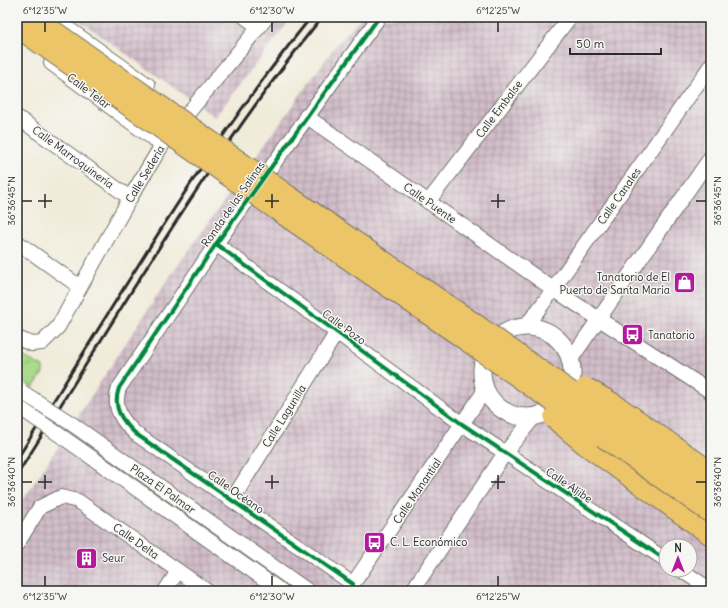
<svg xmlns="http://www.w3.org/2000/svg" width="728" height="608" viewBox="0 0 728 608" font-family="Delius,sans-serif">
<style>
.industrial{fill:url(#industrial-grid);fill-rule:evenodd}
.grass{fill:url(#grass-tufts);stroke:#6a835a}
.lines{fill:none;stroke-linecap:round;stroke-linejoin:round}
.minor-casing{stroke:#706f68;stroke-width:16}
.tertiary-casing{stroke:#706f68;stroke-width:19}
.motorway-casing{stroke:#706f68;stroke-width:24}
.minor{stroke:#fff;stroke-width:14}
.tertiary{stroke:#fff;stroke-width:17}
.motorway{stroke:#ecc569;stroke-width:22}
.rail{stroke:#2b2b2b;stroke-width:3}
.minor-bridge-casing{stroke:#706f68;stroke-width:16;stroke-linecap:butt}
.motorway-bridge-casing{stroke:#706f68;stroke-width:24;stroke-linecap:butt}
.minor-bridge{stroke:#fff;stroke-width:14}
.motorway-bridge{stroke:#ecc569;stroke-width:22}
.cycleway-casing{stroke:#f6f6f2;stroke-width:6}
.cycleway{stroke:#00873e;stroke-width:4}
.ticks{fill:none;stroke:#2b2b2b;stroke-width:1.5}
.labels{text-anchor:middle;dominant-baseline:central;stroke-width:3;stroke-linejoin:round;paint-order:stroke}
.street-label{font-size:11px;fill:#2b2b2b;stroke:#f6f6f2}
.poi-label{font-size:11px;fill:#2b2b2b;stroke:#f6f6f2;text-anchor:start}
.neatline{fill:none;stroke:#2b2b2b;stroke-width:1.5}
.ticks-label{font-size:10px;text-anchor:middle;fill:#2b2b2b}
</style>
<defs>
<pattern id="industrial-grid" width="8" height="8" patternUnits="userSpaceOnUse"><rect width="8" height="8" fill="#d1bdc9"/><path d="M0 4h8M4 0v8" fill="none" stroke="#aa9aa3"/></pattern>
<pattern id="grass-tufts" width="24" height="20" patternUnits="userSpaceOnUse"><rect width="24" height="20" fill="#a9db8a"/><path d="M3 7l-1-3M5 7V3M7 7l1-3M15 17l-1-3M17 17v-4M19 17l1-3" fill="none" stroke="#92bc77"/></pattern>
</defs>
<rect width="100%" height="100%" fill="#f6f6f2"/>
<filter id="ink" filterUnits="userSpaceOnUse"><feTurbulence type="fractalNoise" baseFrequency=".025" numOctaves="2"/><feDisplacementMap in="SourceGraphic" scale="8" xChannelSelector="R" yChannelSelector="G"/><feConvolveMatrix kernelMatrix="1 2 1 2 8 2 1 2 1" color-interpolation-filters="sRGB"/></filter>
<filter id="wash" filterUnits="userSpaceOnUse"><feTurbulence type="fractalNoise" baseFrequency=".012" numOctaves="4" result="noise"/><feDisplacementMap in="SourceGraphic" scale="16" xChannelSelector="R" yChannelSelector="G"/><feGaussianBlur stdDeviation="0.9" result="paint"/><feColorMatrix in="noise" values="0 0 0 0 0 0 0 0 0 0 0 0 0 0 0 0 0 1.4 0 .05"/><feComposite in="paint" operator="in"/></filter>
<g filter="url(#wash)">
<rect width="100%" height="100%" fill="#f1ecda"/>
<g class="industrial">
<polygon points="74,17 292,17 215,117"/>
<path d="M 362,17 L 711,17 L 711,591 L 17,591 L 17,509 L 168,279 L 336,45 ZM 666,546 L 690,546 L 690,570 L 666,570 Z"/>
</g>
<polygon class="grass" points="17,353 43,367 43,373 33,388 17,377"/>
</g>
<g filter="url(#ink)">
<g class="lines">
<defs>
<g id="minor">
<polyline points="52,17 148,85"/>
<polyline points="245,17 259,27"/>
<polyline points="51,63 162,145"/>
<polyline points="306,116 553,289 711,392"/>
<polyline points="17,117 130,198"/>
<polyline points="428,202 570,17"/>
<polyline points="17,242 80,287"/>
<polyline points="216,244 462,424 666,560"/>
<polyline points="525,327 542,305 711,65"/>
<polyline points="17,338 32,344 42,343 58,327 130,198 162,145 267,17"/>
<polyline points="571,359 711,157"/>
<polyline points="72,424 308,591"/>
<polyline points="64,438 281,591"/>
<polyline points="232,500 337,332"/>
<polyline points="17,544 40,507 61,497 78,501 207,591"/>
<polyline points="681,570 711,590"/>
<path d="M 353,584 L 136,434 C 122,421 112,408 119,388 L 216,244 L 379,17"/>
<polyline points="165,591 178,571"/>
<polyline points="348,591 485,390"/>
<polyline points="412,591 505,453 534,417"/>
</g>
<circle id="tertiary" cx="527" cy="372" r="45"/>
<g id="motorway">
<polyline points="290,198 472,323"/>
<polyline points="280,211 463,337"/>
<polyline points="586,444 711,534"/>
</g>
</defs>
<use href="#minor" class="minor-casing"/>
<use href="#tertiary" class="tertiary-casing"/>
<use href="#motorway" class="motorway-casing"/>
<use href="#minor" class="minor"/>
<use href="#tertiary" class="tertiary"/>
<use href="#motorway" class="motorway"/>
<g class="rail">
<path d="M 17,459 C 112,310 200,155 311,17"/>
<path d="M 17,475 C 115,320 207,160 322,17"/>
</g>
<defs>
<g id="minor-bridge">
<polyline points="22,392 72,424"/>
<polyline points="17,406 64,438"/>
</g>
<g id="motorway-bridge">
<polyline points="32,17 290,198"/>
<polyline points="17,26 280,211"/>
<polyline points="472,323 711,492"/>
<polyline points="463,337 711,512"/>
<polyline points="586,389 614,405 711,473"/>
<polyline points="555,418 586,444"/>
</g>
</defs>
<use href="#minor-bridge" class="minor-bridge-casing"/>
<use href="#motorway-bridge" class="motorway-bridge-casing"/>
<use href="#minor-bridge" class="minor-bridge"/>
<use href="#motorway-bridge" class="motorway-bridge"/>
<defs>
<g id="cycleway">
<polyline points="216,244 462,424 666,560"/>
<path d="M 353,584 L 136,434 C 122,421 112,408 119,388 L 216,244 L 379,17"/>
</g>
</defs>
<use href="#cycleway" class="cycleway-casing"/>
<use href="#cycleway" class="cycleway"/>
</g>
</g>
<path class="ticks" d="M 45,22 L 45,32M 272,22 L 272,32M 498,22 L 498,32M 45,194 L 45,208M 272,194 L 272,208M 498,194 L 498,208M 22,201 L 32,201M 38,201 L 52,201M 265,201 L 279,201M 491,201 L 505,201M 696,201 L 706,201M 45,475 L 45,489M 272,475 L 272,489M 498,475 L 498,489M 22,482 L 32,482M 38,482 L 52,482M 265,482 L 279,482M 491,482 L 505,482M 696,482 L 706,482M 45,576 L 45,586M 272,576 L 272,586M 498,576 L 498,586"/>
<defs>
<symbol id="shop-square" viewBox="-11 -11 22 22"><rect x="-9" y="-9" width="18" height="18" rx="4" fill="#b5179e" stroke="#f6f6f2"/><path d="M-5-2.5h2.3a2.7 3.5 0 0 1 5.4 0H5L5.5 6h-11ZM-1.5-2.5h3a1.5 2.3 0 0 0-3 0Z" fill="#fff"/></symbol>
<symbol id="bus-square" viewBox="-11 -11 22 22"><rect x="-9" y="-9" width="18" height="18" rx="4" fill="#b5179e" stroke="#f6f6f2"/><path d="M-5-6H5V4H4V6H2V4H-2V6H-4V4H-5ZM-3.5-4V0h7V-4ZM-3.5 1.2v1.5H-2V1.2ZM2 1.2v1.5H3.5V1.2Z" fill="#fff"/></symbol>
<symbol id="building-square" viewBox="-11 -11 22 22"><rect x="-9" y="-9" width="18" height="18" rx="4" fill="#b5179e" stroke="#f6f6f2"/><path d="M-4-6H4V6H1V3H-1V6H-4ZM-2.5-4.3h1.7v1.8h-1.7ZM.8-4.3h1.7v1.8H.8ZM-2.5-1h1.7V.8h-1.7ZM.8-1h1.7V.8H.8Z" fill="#fff"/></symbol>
</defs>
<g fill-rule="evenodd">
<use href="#shop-square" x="672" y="270" width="25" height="25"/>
<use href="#bus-square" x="620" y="322" width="25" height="25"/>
<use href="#bus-square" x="362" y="530" width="25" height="25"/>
<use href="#building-square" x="74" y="546" width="25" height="25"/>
</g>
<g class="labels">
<g class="street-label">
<text transform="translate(89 91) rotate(37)">Calle Telar</text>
<text transform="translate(499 109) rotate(-53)">Calle Embalse</text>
<text transform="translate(73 157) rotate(36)">Calle Marroquinería</text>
<text transform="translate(145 174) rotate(-59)">Calle Sedería</text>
<text transform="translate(619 196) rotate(-55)">Calle Canales</text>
<text transform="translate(430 203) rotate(35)">Calle Puente</text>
<text transform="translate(233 204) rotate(-55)">Ronda de las Salinas</text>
<text transform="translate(344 327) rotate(36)">Calle Pozo</text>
<text transform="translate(284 416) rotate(-58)">Calle Lagunilla</text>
<text transform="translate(569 485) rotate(34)">Calle Aljibe</text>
<text transform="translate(163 489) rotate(35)">Plaza El Palmar</text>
<text transform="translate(417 491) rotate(-56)">Calle Manantial</text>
<text transform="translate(236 492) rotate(35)">Calle Océano</text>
<text transform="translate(136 541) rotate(35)">Calle Delta</text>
</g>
<g class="poi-label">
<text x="670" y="277" text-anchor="end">Tanatorio de El<tspan x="670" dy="13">Puerto de Santa María</tspan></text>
<text x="648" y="335">Tanatorio</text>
<text x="390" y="542">C. L. Económico</text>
<text x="102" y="558">Seur</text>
</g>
</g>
<rect width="728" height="608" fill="none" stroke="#f6f6f2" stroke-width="44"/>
<g transform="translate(678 558)"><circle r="19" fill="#f6f6f2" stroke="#a5a5a2"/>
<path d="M0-3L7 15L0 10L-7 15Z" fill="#b5179e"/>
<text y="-6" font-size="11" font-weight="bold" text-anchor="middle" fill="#2b2b2b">N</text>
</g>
<path d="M570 48v6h91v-6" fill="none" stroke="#2b2b2b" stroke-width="2"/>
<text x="576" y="48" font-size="12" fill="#2b2b2b" stroke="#f6f6f2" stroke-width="3" paint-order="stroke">50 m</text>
<rect x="22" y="22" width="684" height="564" class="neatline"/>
<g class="ticks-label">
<text x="45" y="14">6°12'35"W</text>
<text x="272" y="14">6°12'30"W</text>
<text x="498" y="14">6°12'25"W</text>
<text transform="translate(11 201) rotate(-90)" y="4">36°36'45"N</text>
<text transform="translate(717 201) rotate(-90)" y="4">36°36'45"N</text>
<text transform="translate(11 482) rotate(-90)" y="4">36°36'40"N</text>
<text transform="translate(717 482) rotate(-90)" y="4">36°36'40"N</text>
<text x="45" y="600">6°12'35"W</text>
<text x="272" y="600">6°12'30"W</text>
<text x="498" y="600">6°12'25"W</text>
</g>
</svg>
